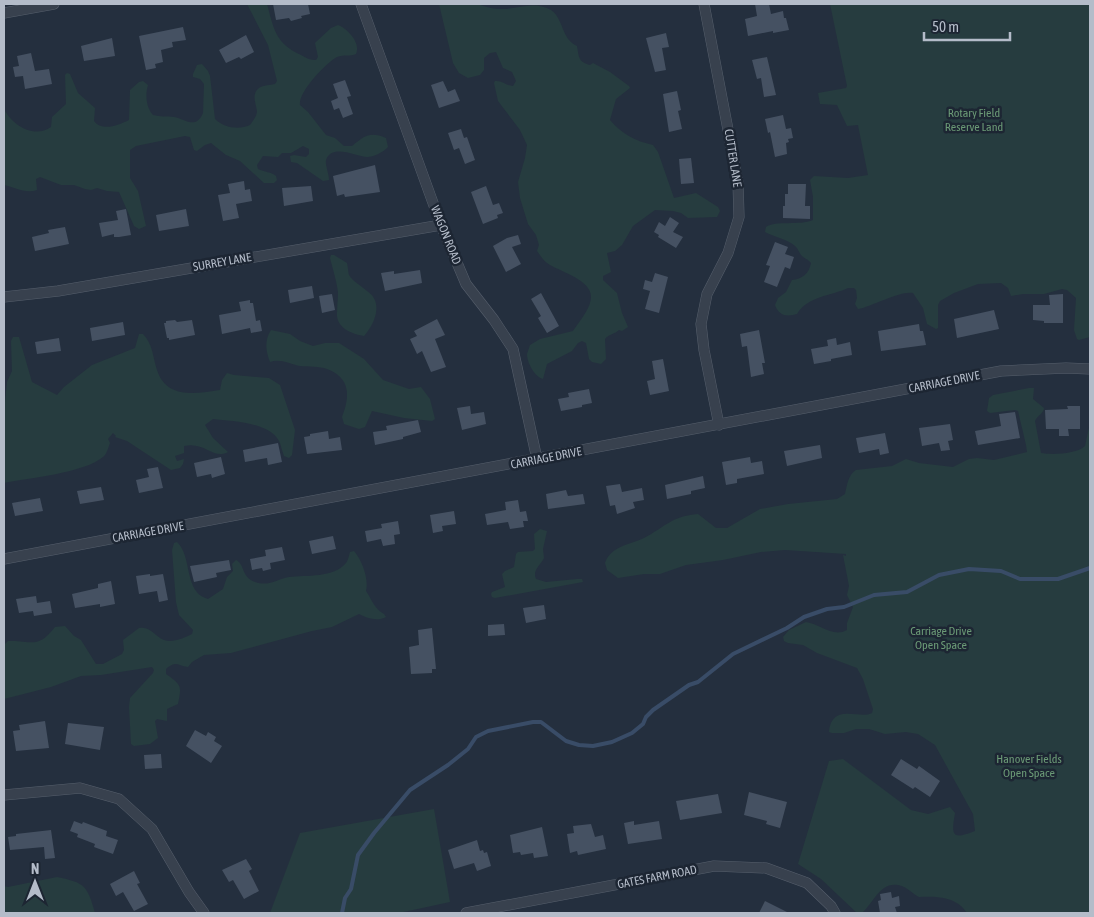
<svg xmlns="http://www.w3.org/2000/svg" width="1094" height="917" viewBox="0 0 1094 917" font-family="'Asap Condensed',sans-serif">
<style>
.green{fill:#263c3f}
.lines{fill:none;stroke-linecap:round;stroke-linejoin:round}
.stream{stroke:#394c67;stroke-width:4}
.building{fill:#455162}
.minor-casing{stroke:#565f6c;stroke-width:11}
.minor{stroke:#38414e;stroke-width:10}
.labels{text-anchor:middle;dominant-baseline:central;stroke-width:5;stroke-linejoin:round;paint-order:stroke}
.park-label{font-size:12px;fill:#6b9a76;stroke:#1d2633}
.street-label{font-size:12px;fill:#b4bcc9;stroke:#1d2633}
</style>
<rect width="100%" height="100%" fill="#242f3e"/>
<g class="green">
<path d="M 247,4 L 267,4 C 274,29 275,43 301,55 C 306,58 310,60 316,60 L 318,57 L 315,43 L 317,41 L 331,28 L 338,25 C 348,29 361,43 356,54 C 350,57 344,54 337,57 C 326,63 298,92 300,105 L 308,112 L 326,135 L 335,138 L 344,146 L 352,146 C 364,136 370,131 386,138 L 388,147 C 384,152 373,157 367,157 C 357,157 332,143 326,160 C 325,165 329,174 329,180 L 323,181 L 297,163 L 291,162 L 290,156 L 294,155 L 306,157 L 309,154 L 309,149 L 303,146 L 291,153 L 282,153 L 278,157 L 263,156 L 257,165 L 258,169 C 264,172 272,172 276,176 L 277,180 L 274,183 L 264,183 L 240,161 L 226,155 L 211,143 L 205,145 L 197,151 L 194,150 L 190,137 L 185,136 L 136,146 L 130,150 L 130,178 L 138,191 L 146,226 L 139,229 L 134,226 L 119,192 L 107,191 L 97,188 L 91,190 L 85,189 L 74,185 L 61,185 L 40,177 L 36,179 L 37,190 C 25,194 15,187 4,185 L 4,109 C 12,125 34,139 51,127 L 52,117 L 66,104 L 65,75 L 67,73 L 70,74 L 78,93 L 95,108 L 94,121 C 102,132 119,125 129,120 L 130,90 L 139,82 L 143,81 L 148,85 C 145,95 146,107 153,115 C 160,117 167,116 174,117 C 185,119 196,130 203,113 L 204,84 L 200,79 L 193,77 L 193,74 L 197,65 L 202,64 L 208,71 L 210,76 L 215,119 C 224,128 239,130 250,125 C 253,121 257,116 257,111 C 256,104 251,94 259,88 C 263,85 271,85 275,84 L 277,81 L 268,45 Z"/>
<path d="M 439,4 C 451,4 465,2 477,4 C 484,6 492,9 499,9 C 518,10 532,0 551,10 C 564,19 561,39 577,46 C 579,57 578,62 590,65 L 593,63 L 610,72 L 629,86 L 630,88 L 616,99 L 610,120 C 622,134 635,141 653,145 L 658,152 L 674,198 L 696,193 L 718,207 L 720,211 L 717,217 L 688,218 L 681,213 L 673,211 L 655,210 L 633,226 L 622,245 L 615,251 L 607,253 L 611,272 L 603,276 L 603,280 L 617,293 L 622,313 L 628,327 L 622,331 L 619,330 C 615,334 609,334 605,339 L 606,359 L 601,364 L 592,362 L 589,359 L 586,343 L 582,341 L 578,343 L 572,351 L 547,364 L 543,379 C 535,377 527,363 527,354 C 528,351 529,348 530,345 L 540,339 L 573,331 C 579,322 591,308 591,297 C 592,281 562,272 550,265 C 544,262 541,256 537,251 L 539,245 L 536,235 L 528,224 L 520,198 L 518,182 L 525,158 L 527,145 L 520,130 L 498,101 L 494,83 L 495,81 C 502,80 507,86 513,86 L 516,81 L 512,72 L 503,68 L 496,52 L 490,53 L 484,58 L 484,70 L 480,75 L 468,78 L 459,73 L 453,63 Z"/>
<path d="M 830,4 L 1090,4 L 1090,337 L 1079,340 L 1077,339 L 1074,330 L 1076,298 L 1067,290 L 1062,289 L 1044,294 L 1023,294 L 1011,296 L 1008,288 L 1001,283 L 978,284 L 954,293 L 940,301 L 938,305 L 938,328 L 936,329 L 927,324 L 923,308 L 913,293 C 901,290 873,306 858,309 L 855,304 L 857,298 L 856,290 L 854,288 L 848,288 C 831,296 808,296 797,314 C 787,317 779,316 775,305 L 778,298 L 786,292 L 792,280 C 802,279 809,274 811,263 C 808,259 805,259 802,256 C 799,253 798,248 795,246 C 787,239 774,237 765,232 L 766,227 C 776,220 799,226 813,220 L 813,197 L 810,180 L 814,176 L 848,178 L 868,175 L 858,125 L 847,126 L 837,105 L 820,104 L 818,93 L 846,88 L 847,86 Z"/>
<path d="M 331,255 L 334,255 L 347,263 C 348,267 348,272 349,275 C 353,282 362,286 367,291 C 384,302 375,324 364,336 C 352,334 336,328 337,313 C 337,306 338,300 338,293 C 337,282 333,270 330,258 Z"/>
<path d="M 271,330 L 290,334 L 300,341 L 313,346 L 325,343 L 339,343 L 364,359 L 383,380 L 409,389 L 421,387 L 430,399 L 435,419 L 432,421 L 404,418 L 372,411 L 365,427 L 359,429 L 344,424 L 342,417 C 350,397 351,378 327,369 C 319,366 309,367 300,366 C 290,364 280,358 270,362 C 266,351 264,341 271,330 Z"/>
<path d="M 139,334 L 143,334 C 153,344 153,358 157,370 C 166,399 196,394 220,390 L 222,380 L 227,373 L 234,375 L 269,378 L 280,385 L 295,430 L 292,455 L 289,458 L 284,456 C 282,451 281,445 279,441 C 269,422 231,421 213,419 L 205,425 L 213,438 L 228,452 C 213,460 205,441 184,446 L 184,453 L 175,456 L 177,461 L 184,459 L 183,464 L 180,468 L 171,470 L 127,441 L 115,437 L 116,436 L 113,433 L 108,439 L 110,443 C 108,448 107,454 103,457 C 84,473 29,478 4,483 L 4,411 L 7,382 L 12,371 L 11,341 L 13,337 L 19,337 L 32,382 L 57,395 L 64,387 L 92,365 L 135,348 Z"/>
<path d="M 1029,388 L 1034,388 L 1033,399 L 1044,408 C 1044,413 1037,416 1035,421 L 1041,453 C 1052,455 1077,454 1085,446 L 1090,423 L 1090,913 L 967,913 C 957,897 937,896 919,897 C 913,894 909,889 902,886 C 881,879 875,901 862,913 L 857,913 L 821,879 L 798,864 L 829,761 L 843,759 L 911,810 L 928,814 L 950,807 L 955,813 C 951,836 952,840 975,831 L 973,814 L 935,745 L 918,734 L 906,732 L 885,734 L 869,729 L 856,729 L 844,733 L 832,733 L 829,732 C 832,702 860,720 872,713 L 873,709 L 863,679 L 857,668 L 817,653 L 803,645 L 788,643 L 784,641 L 783,637 L 789,630 L 806,622 C 820,624 833,638 847,630 L 847,623 L 853,607 L 847,595 L 849,586 L 843,555 L 846,556 L 846,554 L 785,550 L 761,552 L 723,560 L 686,565 L 660,574 L 644,574 L 618,578 L 607,570 L 605,563 C 611,546 629,545 644,538 C 665,527 672,516 698,514 L 716,528 L 727,528 L 760,509 L 788,504 L 837,499 L 845,494 C 847,485 848,475 856,470 L 892,466 L 906,459 L 919,463 L 953,467 L 969,459 L 977,458 L 994,460 L 1027,452 L 1026,445 L 1018,411 L 1015,410 L 990,413 L 987,411 L 989,398 L 993,395 Z"/>
<path d="M 540,529 L 547,531 L 543,549 L 544,558 C 541,565 532,570 536,579 L 546,582 L 577,579 L 582,579 L 583,582 L 495,598 L 492,597 L 491,594 L 492,592 L 505,587 L 502,574 L 505,571 L 514,567 L 516,554 L 518,552 L 533,551 L 535,549 L 534,534 Z"/>
<path d="M 177,542 C 193,557 183,592 208,599 L 223,589 L 227,577 L 233,571 L 232,564 L 236,560 C 245,564 241,577 255,582 C 269,587 277,579 289,577 C 306,575 334,578 346,563 C 348,561 349,555 350,552 L 354,551 C 362,560 369,579 366,591 C 372,600 374,608 384,614 L 386,617 C 377,622 367,618 359,614 L 332,627 L 312,631 L 231,653 L 204,655 L 192,662 L 188,667 C 177,666 177,660 166,669 L 166,674 C 181,685 182,685 178,704 L 167,709 L 167,721 L 157,719 L 155,721 L 158,738 L 150,744 L 134,746 L 131,744 L 129,707 L 130,698 L 153,673 L 154,670 L 152,667 L 101,675 L 81,676 L 51,687 L 4,699 L 4,645 L 8,641 C 32,640 37,650 55,627 L 65,626 L 74,636 L 81,640 L 96,664 L 103,664 L 122,654 L 124,650 L 123,640 L 139,628 C 151,626 154,636 164,640 C 173,643 184,638 192,634 L 193,630 L 179,615 L 176,602 L 172,550 L 174,543 Z"/>
<polygon points="434,809 450,902 399,913 270,913 300,833"/>
<path d="M 57,877 C 85,883 87,885 95,913 L 4,913 L 4,886 L 8,887 Z"/>
</g>
<g class="lines">
<polyline class="stream" points="342,913 345,898 351,889 358,855 374,833 410,790 448,765 468,749 476,737 488,731 533,722 541,722 566,741 579,745 593,746 612,742 632,733 643,724 646,717 653,710 689,685 698,682 733,654 787,628 804,617 827,609 844,607 874,595 907,592 939,575 969,569 1001,571 1020,579 1058,579 1090,568"/>
</g>
<g class="building">
<polygon points="273,4 308,4 310,14 301,16 302,18 291,21 289,18 276,20"/>
<polygon points="755,4 769,4 771,14 783,11 784,18 786,18 789,30 773,33 773,31 748,36 745,19 757,16"/>
<polygon points="183,27 186,40 172,42 173,47 161,50 163,62 155,64 156,68 146,70 139,36"/>
<polygon points="666,33 669,47 662,48 666,70 655,72 646,38"/>
<polygon points="246,35 254,52 241,59 239,57 226,63 219,50"/>
<polygon points="112,38 115,56 84,61 81,46"/>
<polygon points="31,53 35,71 49,69 52,84 25,89 23,76 15,77 13,67 19,66 17,56"/>
<polygon points="767,57 776,95 764,97 761,78 757,79 752,60"/>
<polygon points="345,80 351,96 347,97 353,114 343,118 339,108 334,110 331,101 338,98 333,84"/>
<polygon points="443,81 448,92 455,89 460,101 439,108 431,85"/>
<polygon points="677,91 681,110 678,111 682,129 669,132 663,94"/>
<polygon points="783,115 786,129 791,128 793,138 788,139 789,142 786,143 787,154 775,157 770,132 768,133 765,119"/>
<polygon points="461,129 464,138 467,137 475,160 465,164 459,148 454,150 448,133"/>
<polygon points="691,158 694,183 681,184 679,159"/>
<polygon points="375,165 380,192 345,197 344,194 337,196 333,176"/>
<polygon points="244,181 245,190 250,189 252,201 236,204 239,218 223,221 218,195 230,193 228,184"/>
<polygon points="788,184 806,184 805,206 810,206 810,219 783,218 783,206 785,206 785,194 788,194"/>
<polygon points="311,186 313,201 284,206 282,188"/>
<polygon points="486,186 493,205 499,203 503,213 497,215 498,218 483,224 471,192"/>
<polygon points="126,209 131,235 119,237 114,237 114,234 102,237 99,223 118,220 116,211"/>
<polygon points="186,209 189,226 159,231 156,215"/>
<polygon points="670,217 679,223 673,232 683,237 676,248 658,237 659,235 654,232 659,222 665,226"/>
<polygon points="65,227 69,244 35,251 32,237 49,233 48,230"/>
<polygon points="518,235 521,244 512,247 521,264 506,272 493,246 507,238"/>
<polygon points="775,242 788,247 785,254 794,257 790,269 785,267 777,287 764,282 770,266 766,265"/>
<polygon points="420,270 422,283 385,291 381,273 394,271 394,274"/>
<polygon points="655,273 668,277 659,313 645,309 650,291 643,289 645,280 652,282"/>
<polygon points="312,286 314,298 290,303 288,290"/>
<polygon points="541,293 559,326 547,333 538,318 541,316 531,299"/>
<polygon points="332,294 335,310 322,313 319,296"/>
<polygon points="1063,294 1063,323 1044,323 1044,321 1033,320 1033,305 1050,305 1049,295"/>
<polygon points="250,300 250,303 253,303 256,321 260,320 262,331 251,333 250,328 222,334 219,315 241,311 239,302"/>
<polygon points="994,310 999,329 957,338 954,319"/>
<polygon points="437,319 445,335 435,339 446,367 431,372 422,351 417,354 410,339 417,336 414,331"/>
<polygon points="175,320 177,322 192,320 195,335 169,340 169,338 167,338 164,323 166,323 166,321"/>
<polygon points="123,322 125,335 92,341 90,328"/>
<polygon points="919,324 920,331 923,331 926,345 881,351 878,331"/>
<polygon points="759,330 765,363 762,363 764,374 751,377 747,346 742,347 740,334"/>
<polygon points="59,338 61,351 37,354 35,342"/>
<polygon points="836,338 837,345 850,342 852,355 831,359 831,361 814,364 811,349 828,346 827,340"/>
<polygon points="663,359 669,391 650,395 647,381 655,379 652,361"/>
<polygon points="589,389 592,403 582,405 582,407 561,411 558,399 569,397 568,393"/>
<polygon points="470,406 471,414 484,412 486,424 462,430 457,408"/>
<polygon points="1067,406 1080,406 1080,429 1068,429 1069,436 1059,436 1059,429 1046,429 1045,410 1068,409"/>
<polygon points="1015,412 1020,438 978,445 975,431 1001,426 999,414"/>
<polygon points="418,420 421,432 403,437 403,439 375,445 373,432 387,430 386,426"/>
<polygon points="950,424 953,440 948,441 950,450 941,451 939,443 922,446 919,428"/>
<polygon points="328,431 329,439 340,437 342,450 307,454 304,437 310,436 310,434"/>
<polygon points="885,433 889,453 880,455 879,449 859,453 856,438"/>
<polygon points="278,443 282,462 268,465 267,458 245,462 243,450"/>
<polygon points="820,445 822,458 787,466 784,451"/>
<polygon points="221,457 225,474 212,478 211,474 197,477 194,463"/>
<polygon points="750,457 751,463 762,461 764,474 737,479 737,483 726,485 722,462"/>
<polygon points="158,467 163,488 139,493 136,480 149,477 147,469"/>
<polygon points="703,476 705,488 691,491 691,494 667,499 665,485"/>
<polygon points="620,484 622,492 642,488 644,500 633,502 635,508 617,514 615,505 610,506 606,486"/>
<polygon points="101,487 104,500 80,504 77,491"/>
<polygon points="566,490 568,496 583,494 585,504 548,509 546,494"/>
<polygon points="40,498 43,511 15,516 12,503"/>
<polygon points="518,500 520,512 526,511 528,521 523,521 524,527 510,529 508,522 487,525 485,514 506,510 505,502"/>
<polygon points="454,511 456,524 442,526 443,531 433,533 430,515"/>
<polygon points="398,521 400,534 394,535 395,544 383,546 381,539 367,542 365,531 382,528 381,524"/>
<polygon points="333,536 336,549 312,554 309,541"/>
<polygon points="282,547 285,560 270,563 271,569 263,571 262,568 252,570 250,559 266,556 265,550"/>
<polygon points="229,560 231,570 216,573 217,577 194,582 190,566"/>
<polygon points="150,574 150,576 163,574 168,600 159,602 157,591 139,594 136,576"/>
<polygon points="111,581 115,604 100,607 100,604 75,608 72,594 98,588 98,584"/>
<polygon points="36,596 37,603 50,601 52,613 34,616 33,611 19,613 16,599"/>
<polygon points="544,605 546,619 526,623 523,608"/>
<polygon points="504,624 505,635 488,636 488,625"/>
<polygon points="432,628 436,669 432,669 432,673 411,674 409,647 419,645 418,630"/>
<polygon points="45,721 49,748 16,751 13,731 20,730 19,725"/>
<polygon points="68,723 104,727 100,750 65,744"/>
<polygon points="195,730 206,736 208,732 216,737 214,741 222,746 211,763 186,746"/>
<polygon points="161,754 162,768 145,769 144,755"/>
<polygon points="901,759 917,769 919,766 940,781 930,797 915,787 913,789 891,775"/>
<polygon points="749,792 787,802 780,828 766,824 767,821 744,815"/>
<polygon points="718,794 722,813 680,820 676,801"/>
<polygon points="74,821 82,824 83,822 107,831 106,836 118,840 113,854 94,847 95,844 77,837 78,834 70,831"/>
<polygon points="634,821 634,825 659,821 662,839 628,844 624,823"/>
<polygon points="591,824 595,837 603,835 606,849 578,855 577,851 570,853 567,834 574,833 573,826"/>
<polygon points="542,827 548,856 534,858 533,853 521,855 520,852 513,853 510,835"/>
<polygon points="51,830 55,858 45,859 44,847 10,850 8,837 16,836 16,834"/>
<polygon points="477,840 480,851 483,850 484,853 487,852 491,866 477,871 474,863 454,869 448,850"/>
<polygon points="246,859 252,869 249,871 259,891 244,899 233,880 229,882 222,870"/>
<polygon points="134,871 140,883 137,884 148,904 134,911 123,892 116,896 110,884"/>
<polygon points="891,892 892,898 899,896 900,906 895,907 897,913 880,913 878,901 881,900 880,894"/>
<polygon points="765,901 789,913 759,913"/>
</g>
<g class="lines">
<defs>
<g id="minor">
<polyline points="361,4 441,225 466,284 494,320 513,349 537,459"/>
<polyline points="704,4 738,182 739,217 728,253 707,294 701,324 704,350 719,425"/>
<polyline points="4,13 54,4"/>
<polyline points="4,297 58,291 441,225"/>
<polyline points="4,559 1001,371 1066,368 1090,369"/>
<polyline points="4,795 80,788 119,799 152,829 189,892 204,913"/>
<polyline points="466,913 714,866 766,868 807,883 831,906 835,913"/>
</g>
</defs>
<use href="#minor" class="minor-casing"/>
<use href="#minor" class="minor"/>
</g>
<g class="labels">
<g class="park-label">
<text x="974" y="113">Rotary Field<tspan x="974" dy="14">Reserve Land</tspan></text>
<text x="941" y="631">Carriage Drive<tspan x="941" dy="14">Open Space</tspan></text>
<text x="1029" y="759">Hanover Fields<tspan x="1029" dy="14">Open Space</tspan></text>
</g>
<g class="street-label">
<text transform="translate(733 158) rotate(81)">CUTTER LANE</text>
<text transform="translate(446 235) rotate(68)">WAGON ROAD</text>
<text transform="translate(222 262) rotate(-10)">SURREY LANE</text>
<text transform="translate(944 382) rotate(-11)">CARRIAGE DRIVE</text>
<text transform="translate(546 458) rotate(-11)">CARRIAGE DRIVE</text>
<text transform="translate(148 532) rotate(-10)">CARRIAGE DRIVE</text>
<text transform="translate(657 877) rotate(-11)">GATES FARM ROAD</text>
</g>
</g>
<rect width="1094" height="917" fill="none" stroke="#b4bcc9" stroke-width="10"/>
<g transform="translate(35 882)" stroke="#1d2633" stroke-width="4" paint-order="stroke">
<path d="M0-4L9 19L0 12L-9 19Z" fill="#b4bcc9"/>
<text y="-8" font-size="14" font-weight="bold" text-anchor="middle" fill="#b4bcc9">N</text>
</g>
<path d="M924 32v8h86v-8" fill="none" stroke="#b4bcc9" stroke-width="2.5"/>
<text x="932" y="32" font-size="15" fill="#b4bcc9" stroke="#1d2633" stroke-width="4" paint-order="stroke">50 m</text>
</svg>
